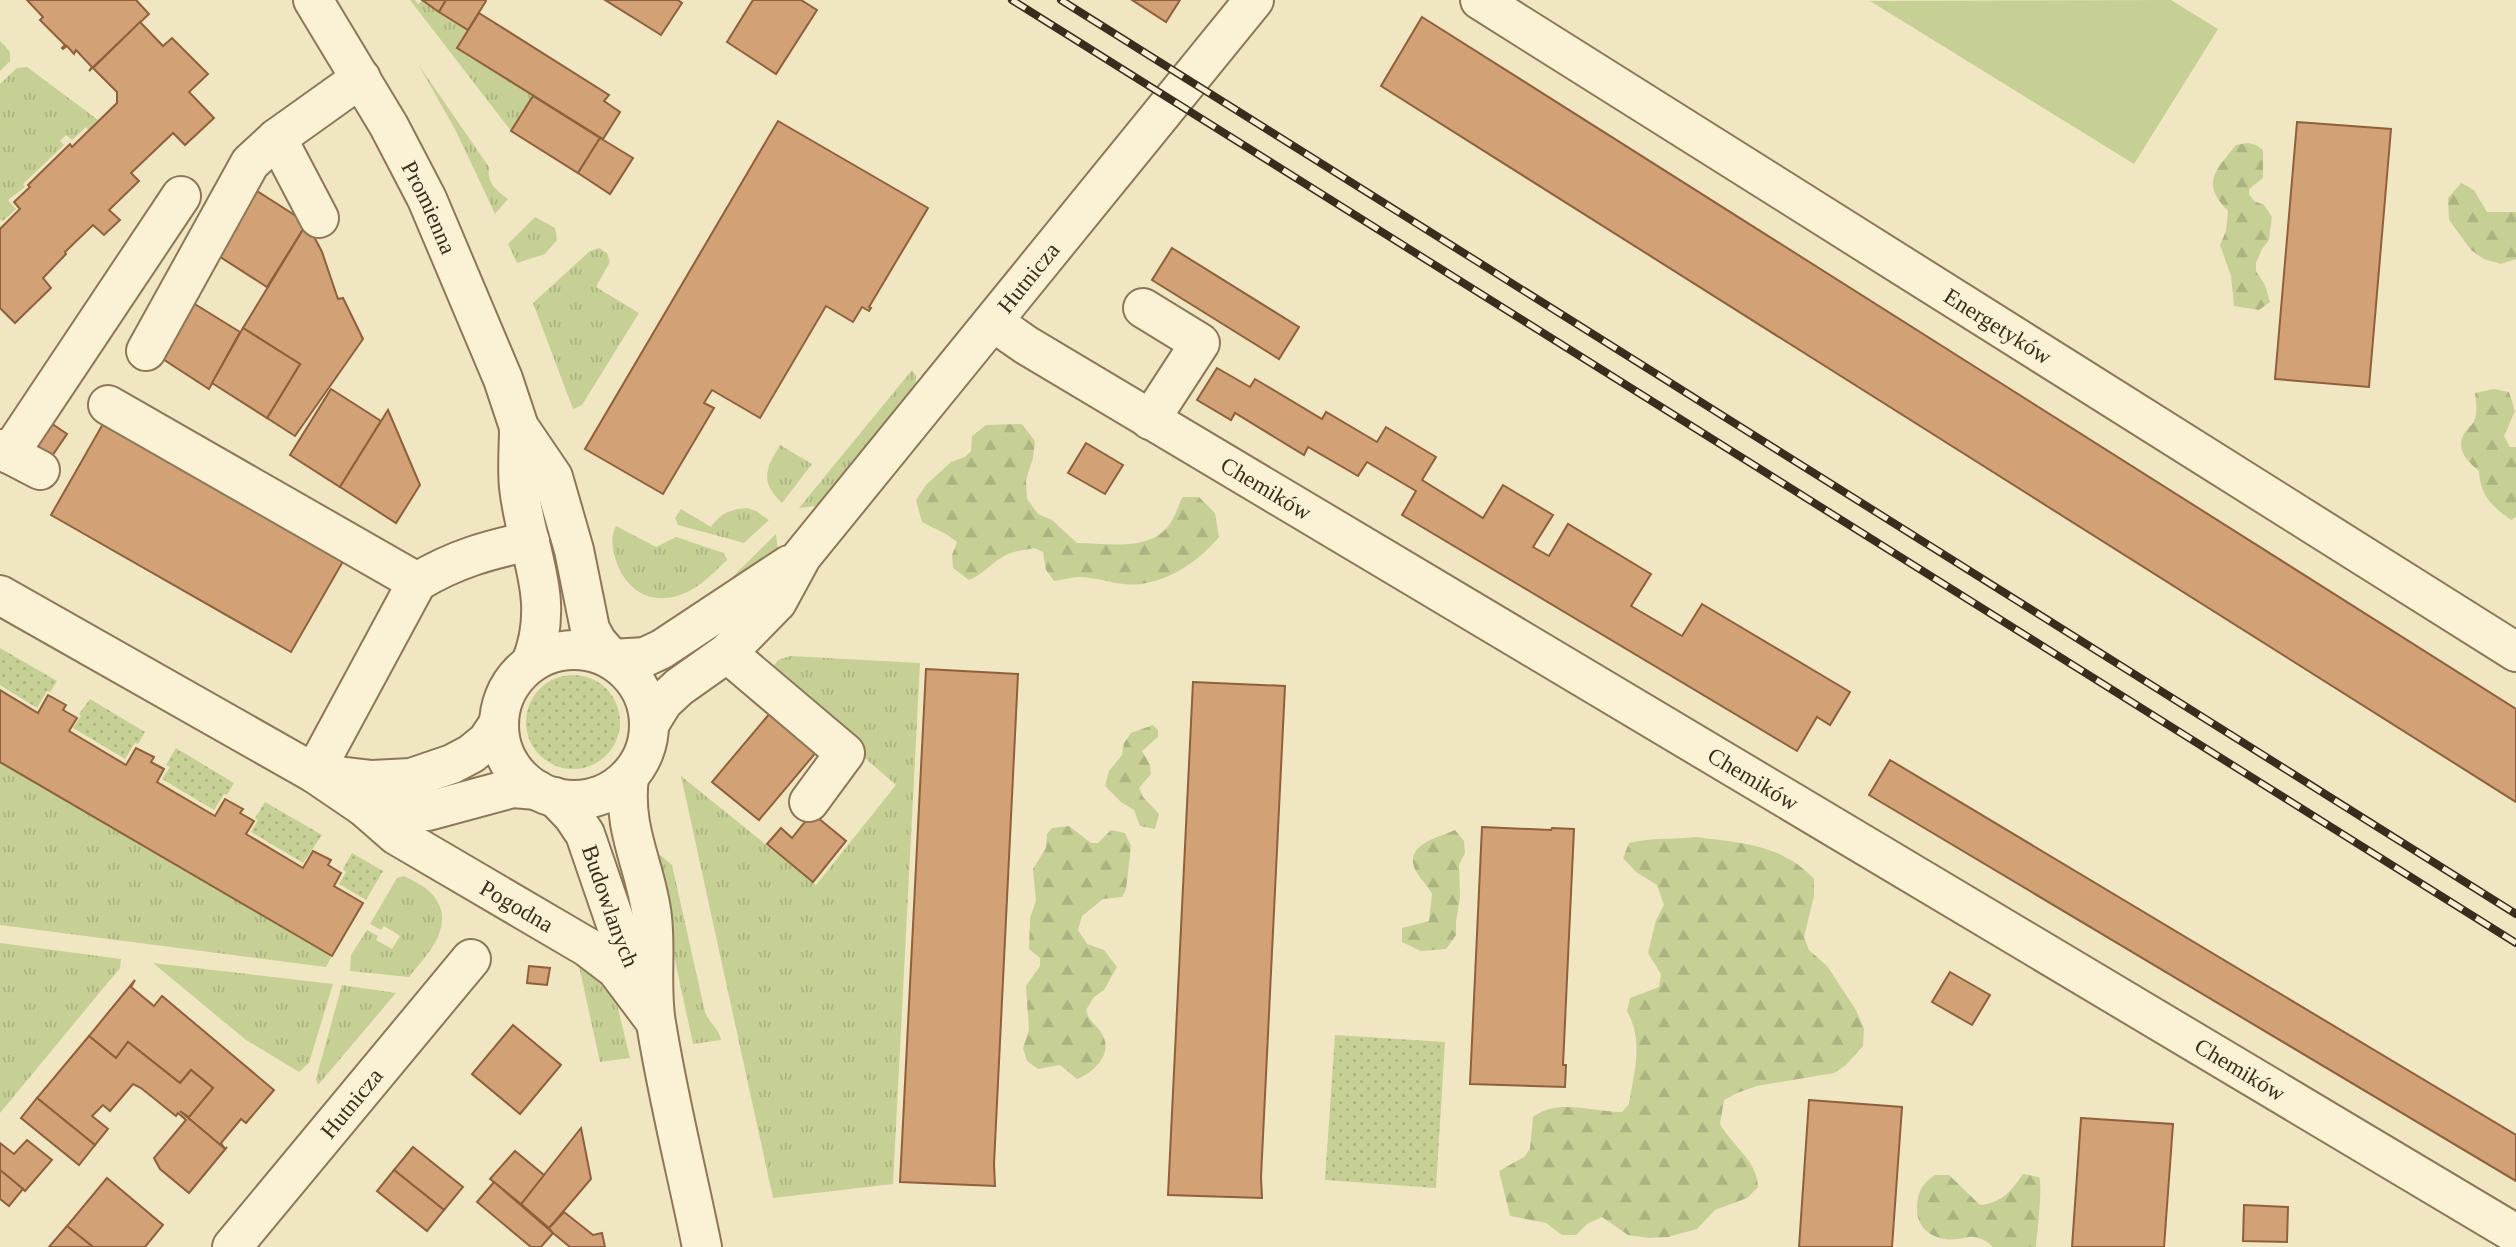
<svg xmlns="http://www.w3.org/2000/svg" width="2516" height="1247" viewBox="0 0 2516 1247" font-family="Georgia,serif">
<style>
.grass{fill:url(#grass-tufts)}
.forest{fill:url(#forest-firs)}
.park{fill:url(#park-dots)}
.pitch{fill:#c6d095}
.building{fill:#d2a175;stroke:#8e613c;stroke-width:2}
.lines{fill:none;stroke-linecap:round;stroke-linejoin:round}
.minor-casing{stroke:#8d7758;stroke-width:42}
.minor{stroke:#fbf2d6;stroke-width:38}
.rail-casing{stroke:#3b2d1d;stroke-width:8}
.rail{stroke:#f8efd2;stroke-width:5;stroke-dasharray:16;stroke-linecap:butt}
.labels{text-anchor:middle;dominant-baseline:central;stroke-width:7;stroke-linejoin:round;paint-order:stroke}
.street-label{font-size:23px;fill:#3b2d1d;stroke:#f8efd2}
</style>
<defs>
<pattern id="grass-tufts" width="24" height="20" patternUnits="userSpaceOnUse" patternTransform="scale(1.75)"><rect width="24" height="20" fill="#c6d095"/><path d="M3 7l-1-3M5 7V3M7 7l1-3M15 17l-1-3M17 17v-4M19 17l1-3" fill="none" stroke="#abb380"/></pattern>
<pattern id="forest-firs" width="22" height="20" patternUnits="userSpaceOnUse" patternTransform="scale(1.75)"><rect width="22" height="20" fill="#c6d095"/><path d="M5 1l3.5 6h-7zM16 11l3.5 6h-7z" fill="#abb380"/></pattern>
<pattern id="park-dots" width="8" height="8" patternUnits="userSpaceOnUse" patternTransform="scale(1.75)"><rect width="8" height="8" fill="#c6d095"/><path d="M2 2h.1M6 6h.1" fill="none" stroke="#abb380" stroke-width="1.8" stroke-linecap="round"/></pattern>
</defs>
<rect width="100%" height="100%" fill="#f1e6c2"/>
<g class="grass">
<polygon points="410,0 415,0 418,4 422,1 468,30 457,48 533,96 511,131"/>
<polygon points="0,41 10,52 10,61 0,71"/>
<path d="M 418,64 L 489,167 C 487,183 496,190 508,199 L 495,214 L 456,131 Z"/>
<polygon points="27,67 98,120 88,130 86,127 72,140 66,135 60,141 64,145 23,184 25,187 8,200 16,209 3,221 0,220 0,84 17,68"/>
<polygon points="535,217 555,228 557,240 545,254 517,263 508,244"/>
<polygon points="599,248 607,253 610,262 596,287 639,313 582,405 573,409 533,303 590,251"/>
<polygon points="912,370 916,376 915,386 816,506 799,508"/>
<path d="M 780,445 L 812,464 L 782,503 C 759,481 766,469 780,445 Z"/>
<path d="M 747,508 L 756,511 L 769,520 L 744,543 L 678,525 L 675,518 L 681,509 L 711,527 C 721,513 729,510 747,508 Z"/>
<path d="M 616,526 L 656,547 L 676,537 L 724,553 L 727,560 C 711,575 696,592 673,597 C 641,604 620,581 614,553 C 612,543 611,535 616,526 Z"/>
<polygon points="776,534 778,551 692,615 697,602 703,602 710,599"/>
<polygon points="790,656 920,663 893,1184 773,1198 681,776 816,885 896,785 768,674 778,660"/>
<polygon points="0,762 332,956 326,967 0,925"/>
<path d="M 660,855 L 672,865 L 705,1012 C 709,1023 719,1028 721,1040 L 693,1044 L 653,858 Z"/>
<path d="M 404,876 C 413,881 425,886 432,894 C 458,924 428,954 409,977 L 350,971 L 351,955 L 367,930 L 378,936 L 376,940 L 392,949 L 400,936 L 384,926 L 381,930 L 370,924 L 397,878 Z"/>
<polygon points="0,943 121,959 120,968 0,1113"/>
<polygon points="577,957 613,988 630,1058 600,1062"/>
<polygon points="153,963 333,984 309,1063 299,1072 246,1040"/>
<polygon points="342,985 396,993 318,1085 316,1079"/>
</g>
<g class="forest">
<path d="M 2248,143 L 2256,145 L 2263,150 L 2263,178 L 2249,189 L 2249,194 L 2254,201 L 2264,205 L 2272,217 L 2269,240 L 2262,249 L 2256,263 L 2256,271 L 2265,285 L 2270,302 L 2259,310 L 2234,306 L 2231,276 L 2220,245 L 2226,231 L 2228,211 C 2201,183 2214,172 2236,145 Z"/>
<polygon points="2461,183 2474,190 2487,212 2516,212 2516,259 2501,264 2484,259 2471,250 2449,220 2448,198"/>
<path d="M 2494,389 L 2509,392 L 2515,411 L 2504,436 L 2510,447 L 2516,447 L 2516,517 L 2511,520 C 2492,506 2480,496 2479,471 C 2468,462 2455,450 2464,434 C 2466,429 2472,426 2474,421 C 2478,413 2476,401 2475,393 Z"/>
<path d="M 986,425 L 1022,424 L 1035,441 L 1033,458 L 1026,480 L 1027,499 L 1038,514 L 1052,520 L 1077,543 C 1107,543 1152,553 1171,522 C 1176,515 1178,505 1183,497 L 1199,497 L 1215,513 L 1219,537 C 1200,560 1171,580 1141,584 C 1121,587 1101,578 1081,577 C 1072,577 1062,580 1054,581 L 1046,570 L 1043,552 L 1034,548 C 1025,550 1014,551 1006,555 C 992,562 984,574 969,580 L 953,568 L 952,555 L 957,542 L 946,534 L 922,522 L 916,500 L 926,485 L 951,462 L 965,457 L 971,451 L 972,436 Z"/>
<polygon points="1153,725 1158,730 1158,737 1142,751 1150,765 1151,774 1139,788 1143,797 1159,814 1155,829 1140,826 1134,810 1121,802 1105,786 1109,771 1122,755 1124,743 1131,733"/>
<path d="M 1069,826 L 1091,843 L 1098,843 L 1111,830 L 1125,833 L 1131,846 L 1126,890 L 1122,897 L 1103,899 L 1082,916 L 1078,930 L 1087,944 L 1104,950 L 1117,967 L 1104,990 L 1094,997 L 1086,1010 C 1090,1024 1096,1023 1102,1034 C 1114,1054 1093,1073 1077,1079 L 1060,1065 L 1038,1069 L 1027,1061 L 1023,1048 L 1029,1030 L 1026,986 L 1040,966 L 1040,958 L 1029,949 L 1030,918 L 1036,901 L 1033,869 L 1046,848 L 1047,834 L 1052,828 Z"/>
<path d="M 1455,830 L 1464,841 L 1465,853 L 1459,865 L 1460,897 L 1456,922 L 1456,935 L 1446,949 L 1421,951 L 1402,942 L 1402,928 L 1429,921 L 1432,894 C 1428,886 1420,879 1416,871 C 1403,844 1438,838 1455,830 Z"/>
<path d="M 1696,837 C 1740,843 1782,844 1814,879 L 1814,896 L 1804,937 L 1809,950 L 1827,966 L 1856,1010 L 1864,1029 L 1863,1046 L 1846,1065 L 1834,1073 L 1757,1086 L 1737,1093 L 1724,1100 L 1720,1124 C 1733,1147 1757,1160 1758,1187 L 1747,1198 L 1715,1210 L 1697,1229 L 1668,1237 L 1649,1238 L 1628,1235 L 1602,1217 L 1587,1224 L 1576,1235 L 1562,1235 L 1546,1223 L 1510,1216 L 1499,1171 L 1524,1157 L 1530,1149 L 1533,1117 C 1558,1098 1592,1112 1622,1112 L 1629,1104 C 1634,1071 1644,1042 1627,1011 L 1630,998 L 1659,987 L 1661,974 L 1648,953 L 1656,920 L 1664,905 L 1657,885 L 1636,872 L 1623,858 L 1629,843 C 1651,837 1673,840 1696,837 Z"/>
<path d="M 2023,1174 L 2039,1177 C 2043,1185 2037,1234 2036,1247 L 1993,1247 C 1989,1242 1981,1238 1974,1237 C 1969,1236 1963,1239 1958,1239 C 1936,1242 1916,1230 1917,1207 C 1918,1191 1922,1184 1935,1175 L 1949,1175 L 1980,1205 C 2002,1203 2011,1191 2023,1174 Z"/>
</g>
<g class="park">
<polygon points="0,648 57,681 50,692 47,691 37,708 0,685"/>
<circle cx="573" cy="722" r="47"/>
<polygon points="90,699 145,732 138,744 135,743 125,759 73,728 81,716 79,714"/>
<polygon points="176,748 234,783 227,795 224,794 214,810 162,779 170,767 166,765"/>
<polygon points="265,802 322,835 303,863 251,832 258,820 255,818"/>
<polygon points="352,853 383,871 366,900 339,884 346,872 343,869"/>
<polygon points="1335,1035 1445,1042 1436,1188 1325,1180"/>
</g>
<polygon class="pitch" points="2171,0 2218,29 2134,164 1870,1"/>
<g class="building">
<polygon points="27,0 136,0 149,14 89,71 92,67 76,50 74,54 67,46 63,49 62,48 65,45 40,20 43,17"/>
<polygon points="422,0 446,0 439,12"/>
<polygon points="446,0 485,0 486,1 468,30 439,12"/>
<polygon points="605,0 678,0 682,3 661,35"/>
<polygon points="753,0 801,0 817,10 776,74 727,42"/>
<polygon points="1132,0 1180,0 1166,22"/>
<polygon points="479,13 609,95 604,101 620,112 603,139 457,48"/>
<polygon points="1422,17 2516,709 2516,802 1381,86"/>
<polygon points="140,22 163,46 172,38 208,74 189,92 214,118 185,145 173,133 131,173 139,181 109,210 120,220 104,235 93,225 65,252 66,254 43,278 51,288 15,323 0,308 0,229 20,209 14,202 30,187 28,185 70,144 72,147 117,103 117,92 93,68"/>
<polygon points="533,96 600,138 578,173 511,131"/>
<polygon points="778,121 928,208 869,307 871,308 869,311 862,307 853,322 826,306 760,418 712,390 704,403 714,408 663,494 585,449"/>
<polygon points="2297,122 2391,129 2369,387 2275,379"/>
<polygon points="600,138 633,158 610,194 578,173"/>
<polygon points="254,189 307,223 267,287 214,253"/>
<polygon points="307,223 322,252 338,299 343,298 363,339 295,436 267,418 300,364 243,328"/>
<polygon points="1172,248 1299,327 1279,359 1152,280"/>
<polygon points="185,298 240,332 209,389 152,352"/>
<polygon points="243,328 300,364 267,418 212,383"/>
<polygon points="1217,368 1250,387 1255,379 1322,419 1326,412 1377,442 1386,427 1436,457 1422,480 1483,518 1503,485 1553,515 1533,547 1549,556 1568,524 1651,574 1631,606 1682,636 1702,604 1850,692 1830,725 1817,717 1797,751 1402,515 1416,491 1367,462 1358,476 1308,447 1304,455 1235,413 1231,420 1197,400"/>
<polygon points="331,389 381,421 340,487 290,455"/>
<polygon points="388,410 420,485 396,523 340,487"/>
<polygon points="48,421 67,434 52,456 33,443"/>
<polygon points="104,422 345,558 291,652 51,515"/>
<polygon points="1086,443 1123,465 1105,494 1068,473"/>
<polygon points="926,669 1018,674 994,1164 995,1186 900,1182"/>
<polygon points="1193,682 1285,686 1261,1177 1262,1198 1168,1195"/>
<polygon points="0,690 38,713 48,695 66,705 63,710 77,718 69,731 126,765 136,748 154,757 151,762 164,769 157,782 215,816 225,799 243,809 240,813 254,821 246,834 303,868 313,851 331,860 328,865 341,873 334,886 363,903 332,956 0,762"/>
<polygon points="776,706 823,744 759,820 712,782"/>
<polygon points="1890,760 2516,1135 2516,1181 1869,795"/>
<polygon points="812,813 846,841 813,882 767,844 781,828 792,838"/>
<polygon points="1482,827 1551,830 1552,828 1574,829 1563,1065 1566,1065 1565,1087 1470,1084"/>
<polygon points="529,966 550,968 547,985 527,983"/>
<polygon points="1950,972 1990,995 1972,1025 1932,1002"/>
<polygon points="135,980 131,987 154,1006 162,996 274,1090 246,1123 241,1119 221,1143 225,1149 180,1111 189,1117 213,1088 191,1070 180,1083 128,1042 116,1058 89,1036"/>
<polygon points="513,1025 561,1065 520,1114 472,1074"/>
<polygon points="89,1036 116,1058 128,1042 180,1083 191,1070 213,1088 189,1117 180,1111 225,1149 227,1147 189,1193 160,1169 154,1158 186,1120 178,1113 176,1116 141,1088 133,1084 110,1111 103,1105 92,1116 108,1129 95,1145 37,1098"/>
<polygon points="37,1098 95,1145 79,1165 21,1118"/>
<polygon points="1809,1100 1902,1107 1892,1247 1799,1247"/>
<polygon points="2081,1118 2173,1124 2164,1247 2072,1247"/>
<polygon points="581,1128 591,1179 549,1228 521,1204"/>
<polygon points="27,1140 52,1160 25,1191 0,1170 0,1143 14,1154"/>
<polygon points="413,1147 463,1187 444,1210 394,1170"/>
<polygon points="515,1151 544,1175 521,1204 490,1179"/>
<polygon points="0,1170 23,1189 9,1206 0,1199"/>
<polygon points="394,1170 444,1210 427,1231 377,1191"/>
<polygon points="107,1178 163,1225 145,1247 93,1247 67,1226"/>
<polygon points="494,1182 553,1233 541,1247 531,1247 477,1202"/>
<polygon points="2244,1205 2288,1207 2287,1242 2243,1241"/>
<polygon points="564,1212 593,1235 602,1233 605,1247 570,1247 553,1233 549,1228"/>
<polygon points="67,1226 93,1247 49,1247"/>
</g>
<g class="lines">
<defs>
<g id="minor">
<path id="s1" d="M 313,0 L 389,126 L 427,199 L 503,379 L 519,427 L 553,477 L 574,550 L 590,629 L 597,642 L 612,659"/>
<path id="s2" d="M 1480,0 L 2516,652"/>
<polyline points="277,138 319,218"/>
<polyline points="1143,308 1200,343 1150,420"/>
<path id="s3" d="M 993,322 L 1026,345 L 2516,1234"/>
<polyline points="146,351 250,163 277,138 361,78"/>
<polyline points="108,405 417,582"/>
<path d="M 519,427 C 519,447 517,468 519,487 C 526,552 557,598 531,663"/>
<polyline points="0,449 40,470"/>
<polyline points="9,454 181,196"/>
<path id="s4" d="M 0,595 L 314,773 L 364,807 L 396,835 L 587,947 L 616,969 L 655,1021"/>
<circle cx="574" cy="725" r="75"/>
<polyline points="727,653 845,753 809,802"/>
<polyline points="612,659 645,657 662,649 789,565"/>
<path id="s5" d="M 650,723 L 663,702 L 679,687 L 727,653 L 777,602 L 802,556 L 1254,0"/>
<path d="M 314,773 L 417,582 C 455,559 488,550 530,541"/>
<polyline points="321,774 372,780 411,778 452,764 471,754 487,741 499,723"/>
<path d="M 629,777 C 622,831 646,866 652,917 C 656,952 650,989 656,1023 C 668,1098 687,1173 702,1247"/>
<path id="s6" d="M 555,797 L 573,816 L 585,834 L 620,936 L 641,986"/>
<polyline points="364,807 397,812 428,811 513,788 537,790"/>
<path id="s7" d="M 232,1247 L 471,959"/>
</g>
</defs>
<use href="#minor" class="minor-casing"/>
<use href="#minor" class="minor"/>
<defs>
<g id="rail">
<polyline points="1012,0 2516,943"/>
<polyline points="1061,0 2516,914"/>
</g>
</defs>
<use href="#rail" class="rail-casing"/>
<use href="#rail" class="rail"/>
</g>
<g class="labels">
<g class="street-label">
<text stroke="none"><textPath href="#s1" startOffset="238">Promienna</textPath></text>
<text stroke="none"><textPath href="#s5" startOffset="588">Hutnicza</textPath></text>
<text stroke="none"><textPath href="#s2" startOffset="612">Energetyków</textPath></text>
<text stroke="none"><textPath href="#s3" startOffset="320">Chemików</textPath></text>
<text stroke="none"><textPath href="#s3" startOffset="887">Chemików</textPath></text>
<text stroke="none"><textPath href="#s4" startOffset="604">Pogodna</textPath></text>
<text stroke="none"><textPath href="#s6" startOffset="124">Budowlanych</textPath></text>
<text stroke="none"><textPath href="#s3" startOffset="1454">Chemików</textPath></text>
<text stroke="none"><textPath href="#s7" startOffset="187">Hutnicza</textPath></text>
</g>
</g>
</svg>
